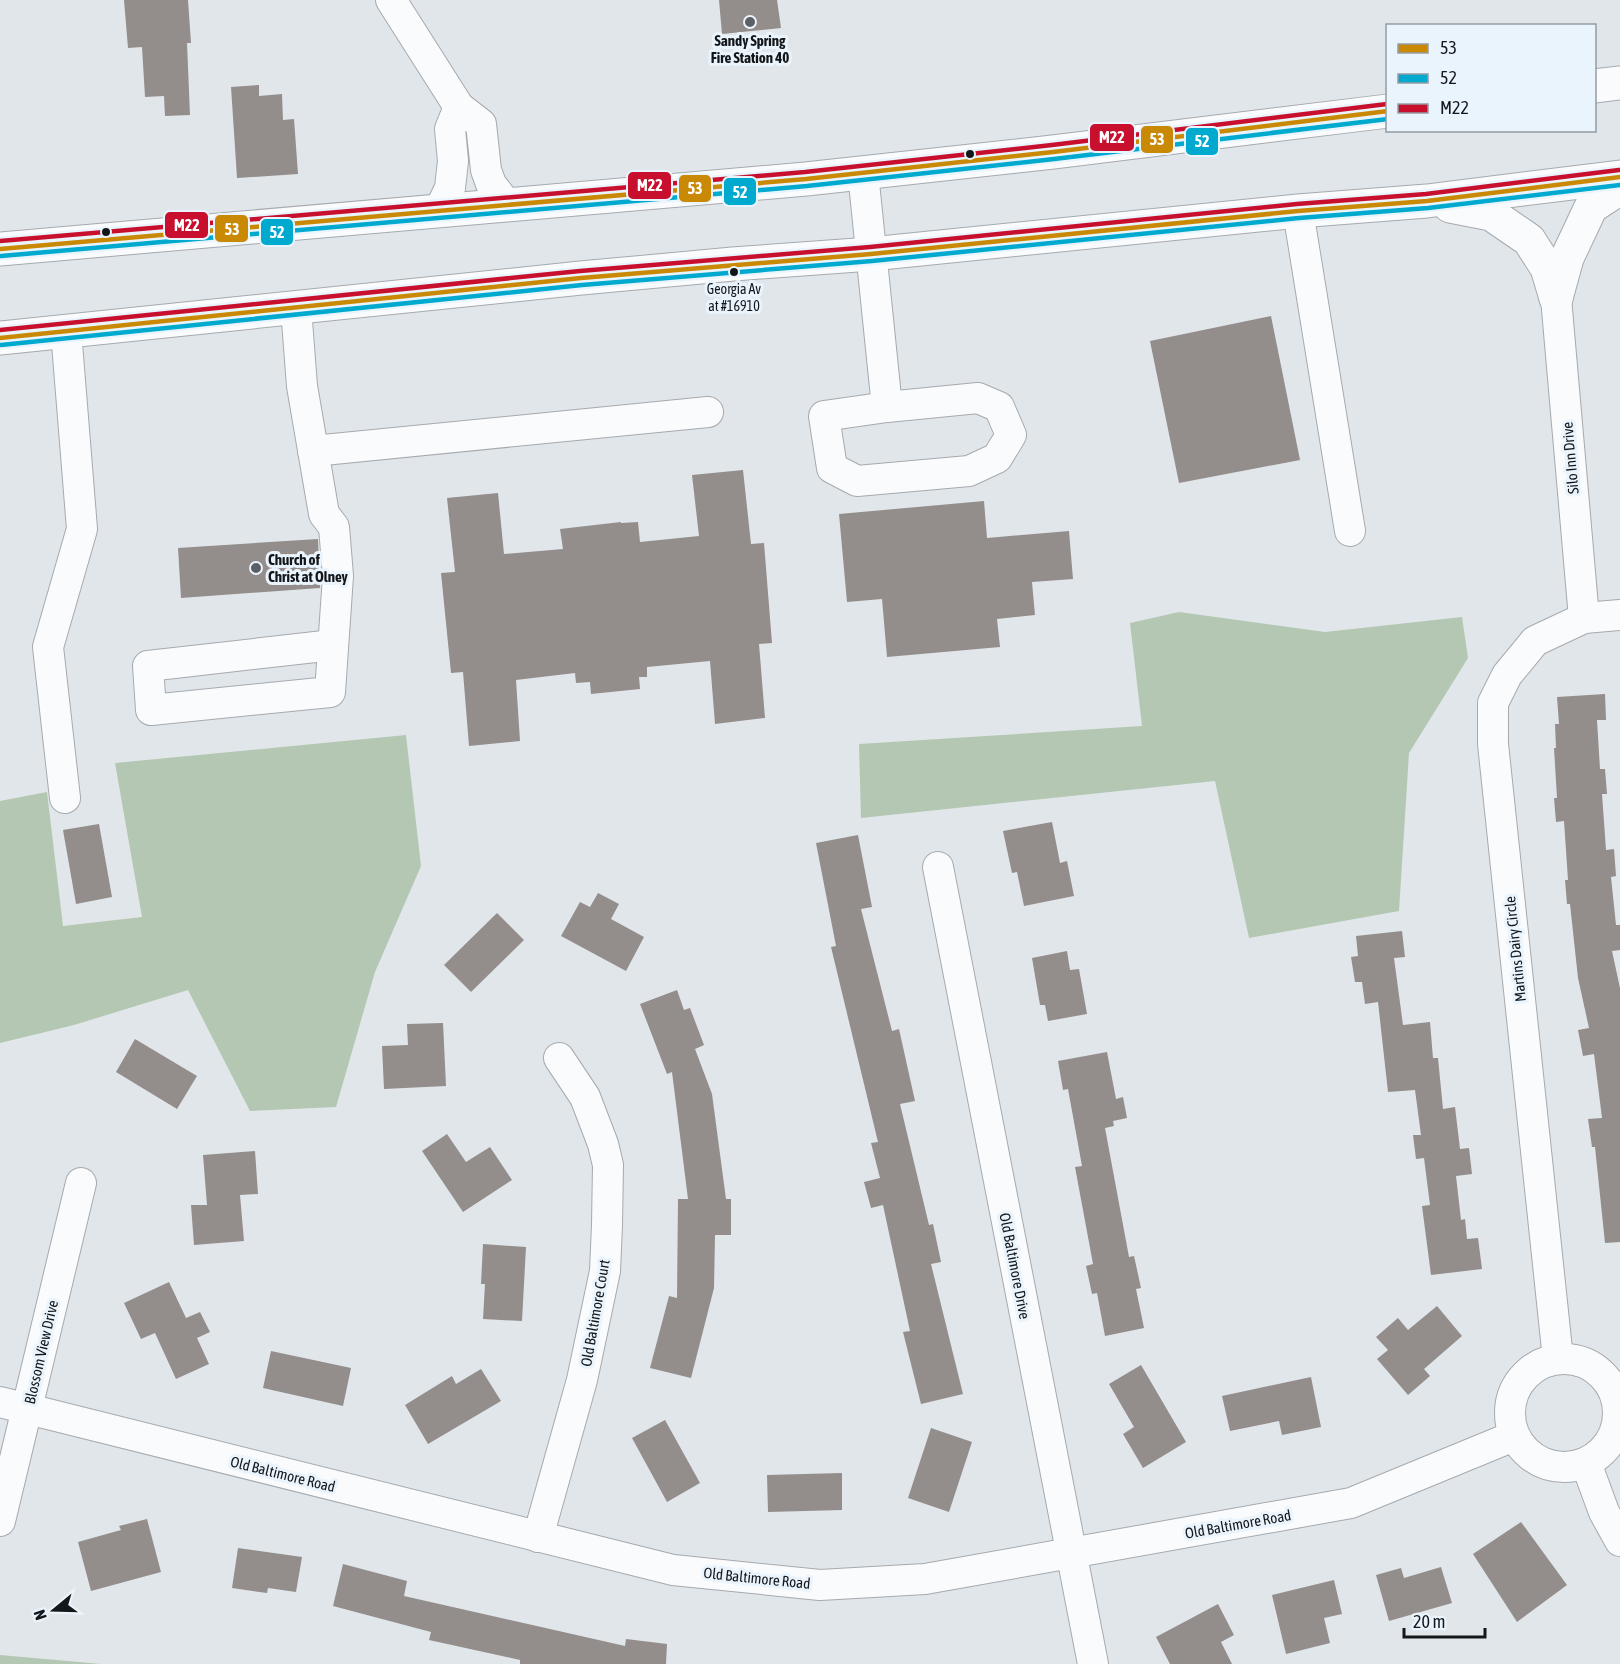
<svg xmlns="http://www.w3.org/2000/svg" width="1620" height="1664" viewBox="0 0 1620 1664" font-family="'Asap Condensed',sans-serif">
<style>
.forest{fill:#b3c7b2}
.building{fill:#938d8b}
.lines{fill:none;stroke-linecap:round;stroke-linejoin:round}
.minor-casing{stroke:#a6aaae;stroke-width:32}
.major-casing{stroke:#a6aaae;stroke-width:35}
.minor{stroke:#fafbfc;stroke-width:30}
.major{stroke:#fafbfc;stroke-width:33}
.bus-1-casing{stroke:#eaf4fc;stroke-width:9}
.bus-2-casing{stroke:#eaf4fc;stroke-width:9}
.bus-3-casing{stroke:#eaf4fc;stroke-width:9}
.bus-1{stroke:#ca8905;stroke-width:4.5}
.bus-2{stroke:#00a9ce;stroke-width:4.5}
.bus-3{stroke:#c8102e;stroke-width:4.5}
.poi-dot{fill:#5c5f63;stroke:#eaf4fc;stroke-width:2}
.bus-dot{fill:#14171a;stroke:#eaf4fc;stroke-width:2}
.labels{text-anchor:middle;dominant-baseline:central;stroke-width:6;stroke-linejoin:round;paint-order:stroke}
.bus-label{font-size:14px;fill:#14171a;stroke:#eaf4fc}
.poi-label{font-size:15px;font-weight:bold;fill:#14171a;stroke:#eaf4fc}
.street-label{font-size:15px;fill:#14171a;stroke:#eaf4fc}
.line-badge{stroke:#eaf4fc;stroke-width:2}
.badge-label{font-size:16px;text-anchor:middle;font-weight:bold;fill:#fff}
</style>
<rect width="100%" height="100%" fill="#e1e6eb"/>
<g class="forest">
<polygon points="1179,612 1325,632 1462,617 1468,658 1409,753 1399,911 1249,938 1215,781 861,818 859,744 1142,726 1130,623"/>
<polygon points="406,735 421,866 375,972 336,1107 250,1111 188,990 74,1025 0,1043 0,801 47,792 63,926 142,917 115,763"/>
<polygon points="0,1655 101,1664 0,1664"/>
</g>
<g class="building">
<polygon points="124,0 188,0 191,43 187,43 190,115 165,116 164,96 145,97 142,47 128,48"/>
<polygon points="719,0 777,0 781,28 722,34"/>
<polygon points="259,85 259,96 282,94 283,120 294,119 298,174 237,178 231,87"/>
<polygon points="1271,316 1300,460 1179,483 1150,341"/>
<polygon points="743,470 751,544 764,543 772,643 759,644 765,718 715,724 710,661 647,667 647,677 639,677 640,689 591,694 590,682 576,683 575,673 516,680 520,741 469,746 463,672 451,673 441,573 455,572 447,498 498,493 504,554 563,549 560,529 621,522 621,523 638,522 640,542 699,536 692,475"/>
<polygon points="984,501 987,538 1069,531 1073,579 1032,582 1035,615 997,619 1000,647 887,657 882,599 847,602 839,514"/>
<polygon points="318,539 320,588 181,598 178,548"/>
<polygon points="1605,694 1606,720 1597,720 1600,769 1605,769 1607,794 1602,794 1606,850 1614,849 1616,876 1611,877 1616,925 1620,925 1620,950 1612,951 1620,988 1620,1242 1605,1243 1595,1147 1592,1147 1588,1119 1602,1118 1594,1054 1583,1056 1578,1030 1589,1028 1578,978 1570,904 1567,904 1565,880 1568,880 1564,821 1556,822 1554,798 1557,798 1554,748 1556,748 1555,724 1559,724 1557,697"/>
<polygon points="1052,822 1060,863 1067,861 1074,896 1024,906 1017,872 1012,873 1003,831"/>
<polygon points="99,824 112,897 76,904 63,830"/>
<polygon points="858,835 872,907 861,909 892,1031 899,1029 915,1101 900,1104 929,1225 933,1224 941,1262 931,1264 963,1394 921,1404 903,1332 910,1331 883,1205 871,1208 864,1182 880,1178 871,1143 878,1142 831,947 836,946 816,843"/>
<polygon points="598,893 619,904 611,919 644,937 626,971 561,936 580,902 590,907"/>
<polygon points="497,913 524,940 471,992 444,965"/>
<polygon points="1402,931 1405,957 1394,958 1403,1025 1430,1022 1433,1058 1438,1058 1443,1109 1455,1107 1460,1149 1469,1148 1472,1174 1456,1176 1461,1220 1465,1219 1467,1239 1478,1238 1482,1269 1431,1275 1422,1206 1430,1205 1424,1158 1416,1159 1413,1135 1421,1135 1415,1090 1388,1092 1378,1002 1365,1004 1362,982 1355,982 1351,957 1358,956 1356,936"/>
<polygon points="1067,951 1070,970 1079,969 1087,1014 1048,1021 1045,1005 1040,1005 1032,958"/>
<polygon points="677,990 684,1010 690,1008 704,1045 695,1049 712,1094 726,1199 731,1199 731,1235 715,1235 714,1288 691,1378 650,1368 669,1296 677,1298 678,1199 688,1199 672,1072 667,1074 640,1004"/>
<polygon points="443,1023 446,1086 384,1089 382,1046 408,1045 407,1024"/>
<polygon points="135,1039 197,1076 177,1109 116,1072"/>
<polygon points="1107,1052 1116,1099 1123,1097 1127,1118 1113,1121 1114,1126 1105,1128 1129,1257 1134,1256 1141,1288 1136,1289 1144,1328 1105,1336 1097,1293 1092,1294 1086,1266 1093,1264 1075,1167 1082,1166 1068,1089 1063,1090 1058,1061"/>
<polygon points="447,1134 466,1162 490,1147 512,1180 463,1212 422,1151"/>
<polygon points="255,1151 258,1194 240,1195 244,1241 194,1245 191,1205 207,1205 203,1155"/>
<polygon points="483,1244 526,1247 522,1321 483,1319 485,1284 481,1284"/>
<polygon points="169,1282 186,1318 200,1312 210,1332 197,1338 209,1364 176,1379 155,1333 141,1339 124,1303"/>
<polygon points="1437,1306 1462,1336 1424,1369 1430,1376 1408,1395 1377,1359 1388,1350 1376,1337 1398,1318 1408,1330"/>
<polygon points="271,1351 351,1368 343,1406 263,1388"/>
<polygon points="1141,1365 1186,1442 1143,1468 1123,1434 1134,1427 1109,1384"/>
<polygon points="481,1369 501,1401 428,1444 405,1405 452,1376 456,1384"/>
<polygon points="1311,1377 1321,1427 1282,1435 1279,1421 1230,1431 1222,1396"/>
<polygon points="665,1420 700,1483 667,1502 632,1438"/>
<polygon points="931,1428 972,1442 949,1512 908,1498"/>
<polygon points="842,1473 842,1510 768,1512 767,1475"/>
<polygon points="147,1519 161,1572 91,1591 78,1542 121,1530 119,1526"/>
<polygon points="1521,1522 1567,1585 1517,1622 1473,1554"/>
<polygon points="238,1548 302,1557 296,1592 268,1588 267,1593 232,1588"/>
<polygon points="343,1564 407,1581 404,1596 625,1646 626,1639 667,1644 666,1664 520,1664 520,1660 429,1640 431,1632 333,1606"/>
<polygon points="1441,1567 1452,1603 1389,1621 1376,1575 1401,1568 1404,1578"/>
<polygon points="1334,1580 1342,1614 1324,1618 1330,1643 1286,1654 1272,1595"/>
<polygon points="1218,1604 1234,1635 1221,1642 1232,1664 1170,1664 1156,1637"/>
</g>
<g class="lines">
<defs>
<g id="minor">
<polyline points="391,0 459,107"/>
<polyline points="863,173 887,407"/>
<polyline points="439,211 450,188 453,161 450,129 459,107 481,124 486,170 491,184 507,205"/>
<polyline points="1298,211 1350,531"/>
<polyline points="1556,298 1584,618"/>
<polyline points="296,308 302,386 324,514 334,527 338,576 330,692 151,710 148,666 333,645"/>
<polygon points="978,398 999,407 1011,435 997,458 969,471 857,481 832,468 824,416 887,407"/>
<polyline points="313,451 708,412"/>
<polyline points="65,798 48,647 82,529 66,331"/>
<polyline points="938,867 1093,1664"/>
<polyline points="1558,1359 1493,744 1493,703 1507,675 1535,641 1584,618 1620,615"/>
<circle cx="1564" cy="1413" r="54"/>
<polyline points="0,1402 673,1570 820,1585 925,1579 1351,1503 1514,1436"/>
<polyline points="1586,1463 1604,1512 1620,1541"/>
<polyline points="0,1521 81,1183"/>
<polyline points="538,1537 582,1380 605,1271 607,1225 608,1165 603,1144 585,1097 559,1058"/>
</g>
<g id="major">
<polyline points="1594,86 1620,83"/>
<polyline points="1450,206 1491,214 1529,240 1547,268 1556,298"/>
<polyline points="0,249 806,179 1053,152 1388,111"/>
<polyline points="1556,298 1567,258 1591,207 1620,188"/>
<polyline points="0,338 581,278 733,264 871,254 1298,211 1427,201 1620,177"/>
</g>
</defs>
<use href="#minor" class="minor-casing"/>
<use href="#major" class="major-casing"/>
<use href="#minor" class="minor"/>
<use href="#major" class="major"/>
<defs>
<g id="bus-1">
<polyline points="0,249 806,179 1053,152 1388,111"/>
<polyline points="0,338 581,278 871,254 1298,211 1427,201 1620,177"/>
</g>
<g id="bus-2">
<polyline points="1,256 807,186 1054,159 1388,119"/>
<polyline points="1,345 582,285 872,261 1299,218 1428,208 1620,185"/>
</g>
<g id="bus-3">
<polyline points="0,241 805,172 1052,145 1387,104"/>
<polyline points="0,330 580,271 870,247 1297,204 1426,194 1619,170"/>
</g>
</defs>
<use href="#bus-1" class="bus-1-casing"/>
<use href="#bus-2" class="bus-2-casing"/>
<use href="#bus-3" class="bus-3-casing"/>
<use href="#bus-1" class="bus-1"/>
<use href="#bus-2" class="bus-2"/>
<use href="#bus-3" class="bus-3"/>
</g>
<g class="poi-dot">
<circle cx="750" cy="22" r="6"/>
<circle cx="256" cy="568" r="6"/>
</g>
<g class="bus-dot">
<circle cx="970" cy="154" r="5"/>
<circle cx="106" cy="232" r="5"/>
<circle cx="734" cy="272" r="5"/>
</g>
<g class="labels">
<g class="bus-label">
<text x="734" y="289">Georgia Av<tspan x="734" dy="17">at #16910</tspan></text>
</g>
<g class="poi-label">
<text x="750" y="40">Sandy Spring<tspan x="750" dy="17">Fire Station 40</tspan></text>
<text x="268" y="559" text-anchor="start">Church of<tspan x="268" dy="17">Christ at Olney</tspan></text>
</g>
<g class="street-label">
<text transform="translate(1570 458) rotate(-95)">Silo Inn Drive</text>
<text transform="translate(1515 949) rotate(-96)">Martins Dairy Circle</text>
<text transform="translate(1015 1266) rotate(79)">Old Baltimore Drive</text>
<text transform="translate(595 1313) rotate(-80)">Old Baltimore Court</text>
<text transform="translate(41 1352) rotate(-77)">Blossom View Drive</text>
<text transform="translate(283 1474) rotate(14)">Old Baltimore Road</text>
<text transform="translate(1238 1524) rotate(-10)">Old Baltimore Road</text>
<text transform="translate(757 1578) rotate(6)">Old Baltimore Road</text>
</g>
</g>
<g class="line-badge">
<rect x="1089" y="123" width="46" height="29" rx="6" fill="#c8102e"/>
<rect x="1140" y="125" width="34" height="29" rx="6" fill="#ca8905"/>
<rect x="1185" y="127" width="34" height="29" rx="6" fill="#00a9ce"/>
<rect x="627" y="171" width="45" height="29" rx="6" fill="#c8102e"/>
<rect x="678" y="174" width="34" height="29" rx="6" fill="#ca8905"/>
<rect x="723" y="177" width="34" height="29" rx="6" fill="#00a9ce"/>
<rect x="164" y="211" width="45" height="28" rx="6" fill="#c8102e"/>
<rect x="214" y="214" width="35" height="29" rx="6" fill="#ca8905"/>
<rect x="260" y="218" width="34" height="28" rx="6" fill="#00a9ce"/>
</g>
<g class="badge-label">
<text x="1112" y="143">M22</text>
<text x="1157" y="145">53</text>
<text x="1202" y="147">52</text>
<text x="650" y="191">M22</text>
<text x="695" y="194">53</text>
<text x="740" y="198">52</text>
<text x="187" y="231">M22</text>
<text x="232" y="235">53</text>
<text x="277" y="238">52</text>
</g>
<rect x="1386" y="24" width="210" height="108" fill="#eaf4fc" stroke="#949ca2" stroke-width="1.5"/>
<rect x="1398" y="44" width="30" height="9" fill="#ca8905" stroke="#949ca2" stroke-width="1.5"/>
<text x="1440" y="54" font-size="18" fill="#14171a">53</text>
<rect x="1398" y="74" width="30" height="9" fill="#00a9ce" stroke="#949ca2" stroke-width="1.5"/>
<text x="1440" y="84" font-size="18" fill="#14171a">52</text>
<rect x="1398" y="104" width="30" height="9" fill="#c8102e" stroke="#949ca2" stroke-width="1.5"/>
<text x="1440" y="114" font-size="18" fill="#14171a">M22</text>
<g transform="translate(54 1610) rotate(251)" stroke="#eaf4fc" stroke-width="4.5" paint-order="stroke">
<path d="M0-4.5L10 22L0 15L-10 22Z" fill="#14171a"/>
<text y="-9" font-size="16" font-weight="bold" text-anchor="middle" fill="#14171a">N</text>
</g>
<path d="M1404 1628v9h81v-9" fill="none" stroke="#14171a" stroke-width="3"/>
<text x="1413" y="1628" font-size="18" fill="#14171a" stroke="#eaf4fc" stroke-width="4.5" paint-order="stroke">20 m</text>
</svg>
